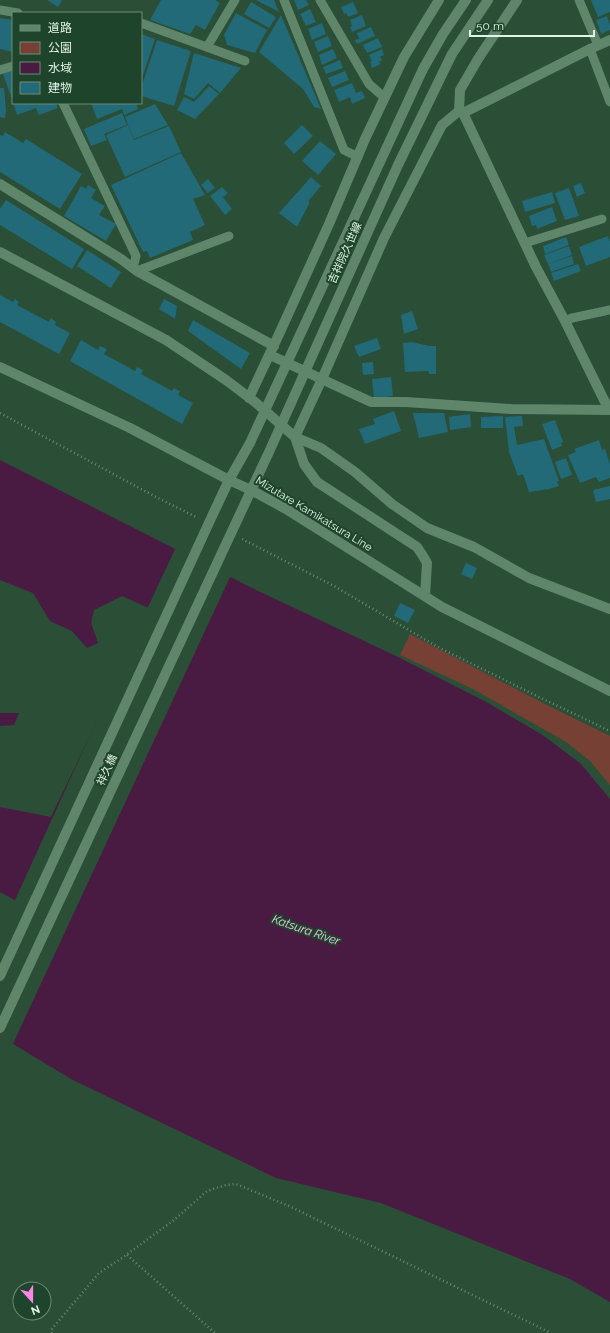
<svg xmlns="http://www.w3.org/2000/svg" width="610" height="1333" viewBox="0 0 610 1333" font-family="Raleway,'Noto Sans JP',sans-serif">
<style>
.green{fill:#774034}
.water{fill:#491a42}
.pier{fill:#2a4e36}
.building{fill:#226a78}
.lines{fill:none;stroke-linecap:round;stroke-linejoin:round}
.path{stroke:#6a8974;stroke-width:2.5;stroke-dasharray:1 3;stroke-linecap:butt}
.lane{stroke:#5f856b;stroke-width:9}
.street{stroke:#5f856b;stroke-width:10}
.secondary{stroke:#5f856b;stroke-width:10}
.labels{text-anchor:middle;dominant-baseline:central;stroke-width:4;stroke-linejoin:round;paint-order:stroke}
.street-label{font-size:11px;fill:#e1f5e6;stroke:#1f442c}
.water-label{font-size:12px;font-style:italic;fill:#f6c6ec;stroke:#1f442c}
</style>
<rect width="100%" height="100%" fill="#2a4e36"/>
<polygon class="green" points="410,634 541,702 610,736 610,785 590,761 566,742 473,689 400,655"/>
<g class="water">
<polygon points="0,460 250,587 398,657 488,703 544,736 581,764 610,799 610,1302 570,1279 381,1203 276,1178 71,1079 0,1036 16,901 0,892 0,807 51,817 151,609 122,596 94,610 91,623 98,643 87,648 72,631 50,621 33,593 0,580"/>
<polygon points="0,713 19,713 14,725 0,726"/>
</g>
<polygon class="pier" points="176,547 231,575 12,1046 0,1039 0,933 118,674 149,610 147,609"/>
<g class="building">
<polygon points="47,0 62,0 58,7"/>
<polygon points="161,0 215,0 220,3 205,30 196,25 190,34 150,20"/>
<polygon points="256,0 274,0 279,12"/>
<polygon points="294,0 306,0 309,5 298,10"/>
<polygon points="591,0 610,0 610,12 598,17"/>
<polygon points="251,2 276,17 269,28 244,14"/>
<polygon points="353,2 358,13 348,17 346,13 344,14 341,7"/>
<polygon points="310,9 316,22 306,26 300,14"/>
<polygon points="236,13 267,30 255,53 227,45 224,35"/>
<polygon points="281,15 321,109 314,107 303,89 259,52"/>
<polygon points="362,15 366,26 352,32 350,27 352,26 350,20"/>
<polygon points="607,16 610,25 610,30 601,34 596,20"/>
<polygon points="0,18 13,20 13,52 0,49"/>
<polygon points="322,23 326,34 312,40 308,29"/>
<polygon points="371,27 375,36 357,44 355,40 359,39 357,33"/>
<polygon points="141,34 155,39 141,81"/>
<polygon points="328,36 332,46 318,52 314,42"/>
<polygon points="378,38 382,47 367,53 363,45"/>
<polygon points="157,40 191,51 174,106 141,96 141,88"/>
<polygon points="333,49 337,58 322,65 319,55"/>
<polygon points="382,49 384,55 380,57 382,60 379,62 381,64 372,68 370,62 372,61 369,55"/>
<polygon points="194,53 241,68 220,93 208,83 194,99 184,94"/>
<polygon points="340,60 343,68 326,74 323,67"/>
<polygon points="13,70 13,102 3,74"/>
<polygon points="345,71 349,80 332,87 328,78"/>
<polygon points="352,83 356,93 362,91 365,98 352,104 350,97 339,102 334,90"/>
<polygon points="209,86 219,94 195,119 177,110 184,97 194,102"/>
<polygon points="0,88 4,88 6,110 5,118 0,117"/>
<polygon points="13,103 56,103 58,108 39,115 36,108 17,115"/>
<polygon points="91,103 136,103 138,109 124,115 122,109 97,119"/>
<polygon points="155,104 168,125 134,139 128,125 129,124 128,125 125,117"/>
<polygon points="122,113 127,125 104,134 107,140 91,146 84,129"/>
<polygon points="128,125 134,140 169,126 181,152 125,177 106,135"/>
<polygon points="302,125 313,136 294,154 284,143"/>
<polygon points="5,132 23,143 26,139 82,174 60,209 0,172 0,135 3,136"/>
<polygon points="320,141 336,154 318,175 302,161"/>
<polygon points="181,153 205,195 193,199 205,225 190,232 193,240 150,258 147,251 143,252 111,185"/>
<polygon points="311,177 321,186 309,200 309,204 297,227 279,213"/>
<polygon points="208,179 215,188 208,193 201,185"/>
<polygon points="581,183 585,193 577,197 573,186"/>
<polygon points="88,185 96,190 91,198 105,206 99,215 116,224 106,241 64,216 81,186 86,189"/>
<polygon points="222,187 228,193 223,197 232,209 225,215 210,196"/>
<polygon points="569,188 579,216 565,220 555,193"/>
<polygon points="552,192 555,203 525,212 522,201"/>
<polygon points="6,200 84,249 72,269 0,225 0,209"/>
<polygon points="552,207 557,221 537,229 536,225 532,226 529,216"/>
<polygon points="608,236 610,241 610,257 586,266 579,247"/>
<polygon points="566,237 569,245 545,254 543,246"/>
<polygon points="569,246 572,255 548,264 544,255"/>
<polygon points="87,250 121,272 111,288 77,266"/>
<polygon points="572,256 574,264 551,272 548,264"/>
<polygon points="578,264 581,271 554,281 551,273"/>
<polygon points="0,295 13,302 15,299 19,302 17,305 49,322 51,318 56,322 55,325 70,333 59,354 0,322"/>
<polygon points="164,299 177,306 175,319 159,309"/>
<polygon points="412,311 418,329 404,334 401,315"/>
<polygon points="193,320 250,353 241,369 188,331"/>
<polygon points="377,338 381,349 359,357 354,346"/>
<polygon points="81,340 98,350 100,346 107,349 104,354 135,371 137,367 143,370 141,374 172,391 174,388 180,391 178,395 193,403 182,424 70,361"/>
<polygon points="412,342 429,346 436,346 436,374 429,374 429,371 405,372 403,343"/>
<polygon points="373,362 374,374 363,375 362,363"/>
<polygon points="391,377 393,396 374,398 372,379"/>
<polygon points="394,411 401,431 365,444 359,429 375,424 373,419"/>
<polygon points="413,413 444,413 448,432 419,438"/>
<polygon points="470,414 471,427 450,430 449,417"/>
<polygon points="503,416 503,428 481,428 481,417"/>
<polygon points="522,416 523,426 514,427 517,445 544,439 559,481 557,481 559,486 549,489 529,492 523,474 518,476 509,452 505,417"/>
<polygon points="555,420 563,442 561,443 562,446 552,450 542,424"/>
<polygon points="599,440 602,450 605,449 610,464 610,478 599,482 596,477 580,483 568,455 576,452 574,449"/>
<polygon points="566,458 572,475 561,479 555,462"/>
<polygon points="610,486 610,499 596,502 593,490"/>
<polygon points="466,563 477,568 472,579 461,574"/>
<polygon points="400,603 415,610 408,623 394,616"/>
</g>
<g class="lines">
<g class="path">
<polyline points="0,413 156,497 198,518"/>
<polyline points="242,539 334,586 436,646 543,699 610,731"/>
<polyline points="127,1255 215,1333"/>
<polyline points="52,1333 51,1330 99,1273 122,1258 174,1220 207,1191 226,1185 236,1184 289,1206 551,1333"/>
</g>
<g class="lane">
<polyline points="284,0 344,150 358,157"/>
<polyline points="320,0 369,84 385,98"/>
<polyline points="579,0 598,45"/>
<polyline points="0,10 18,13"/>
<polyline points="141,23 245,61"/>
<polyline points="207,47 235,0"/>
<polyline points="590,49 610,102"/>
<polyline points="0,70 13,66"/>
<polyline points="63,103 136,256 133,268"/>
<polyline points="525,243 602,219"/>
<polyline points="137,271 229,236"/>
<polyline points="565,321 572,318 610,310"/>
</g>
<g class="street">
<polyline points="517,0 478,59 460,90 459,111 442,125 384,238 322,379 295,437 321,448 355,472 392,504 427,528 474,547 529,578 610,609"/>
<polyline points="459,111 463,113 590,49 610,40"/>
<polyline points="463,113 536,267 565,321 609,410"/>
<polyline points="0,184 121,259 137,271 274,346"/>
<polyline points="0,252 166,340 226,380 255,402 295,437 304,464 317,482 417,547 423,556 427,563 425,596"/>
<polyline points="270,355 371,402 406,402 511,409 610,410"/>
<polyline points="249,398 280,332 329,224 365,139 404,57 439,0"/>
</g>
<g class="secondary">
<polyline points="0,367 130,428 229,480 251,490 286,509 442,607 610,691"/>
<polyline points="0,976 213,514 229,480 250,443 423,69 443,34 466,0"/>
<polyline points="0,1028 269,452 398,165 452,54 488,0"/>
</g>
</g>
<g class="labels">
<g class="street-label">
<text transform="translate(345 253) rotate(-66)">吉祥院久世線</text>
<text transform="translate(314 514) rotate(31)">Mizutare Kamikatsura Line</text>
<text transform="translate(107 770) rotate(-65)">祥久橋</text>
</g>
<g class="water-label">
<text transform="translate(306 930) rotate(19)">Katsura River</text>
</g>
</g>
<rect x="12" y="12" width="130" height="92" fill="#1f442c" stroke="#6d8b76"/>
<rect x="20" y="25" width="20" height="6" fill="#5f856b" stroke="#6d8b76"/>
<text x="48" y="32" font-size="12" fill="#e1f5e6">道路</text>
<rect x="20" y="42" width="20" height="12" fill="#774034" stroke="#6d8b76"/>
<text x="48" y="52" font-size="12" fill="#e1f5e6">公園</text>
<rect x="20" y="62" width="20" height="12" fill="#491a42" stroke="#6d8b76"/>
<text x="48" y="72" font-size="12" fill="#e1f5e6">水域</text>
<rect x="20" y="82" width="20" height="12" fill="#226a78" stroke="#6d8b76"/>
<text x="48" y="92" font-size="12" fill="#e1f5e6">建物</text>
<g transform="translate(32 1301) rotate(159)"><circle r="19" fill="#1f442c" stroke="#6d8b76"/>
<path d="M0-3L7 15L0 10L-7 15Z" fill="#fa87e7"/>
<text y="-6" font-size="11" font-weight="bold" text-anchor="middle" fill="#e1f5e6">N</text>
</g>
<path d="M470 30v6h124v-6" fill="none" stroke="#e1f5e6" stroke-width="2"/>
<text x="476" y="30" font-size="12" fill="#e1f5e6" stroke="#1f442c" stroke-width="3" paint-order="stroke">50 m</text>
</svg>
